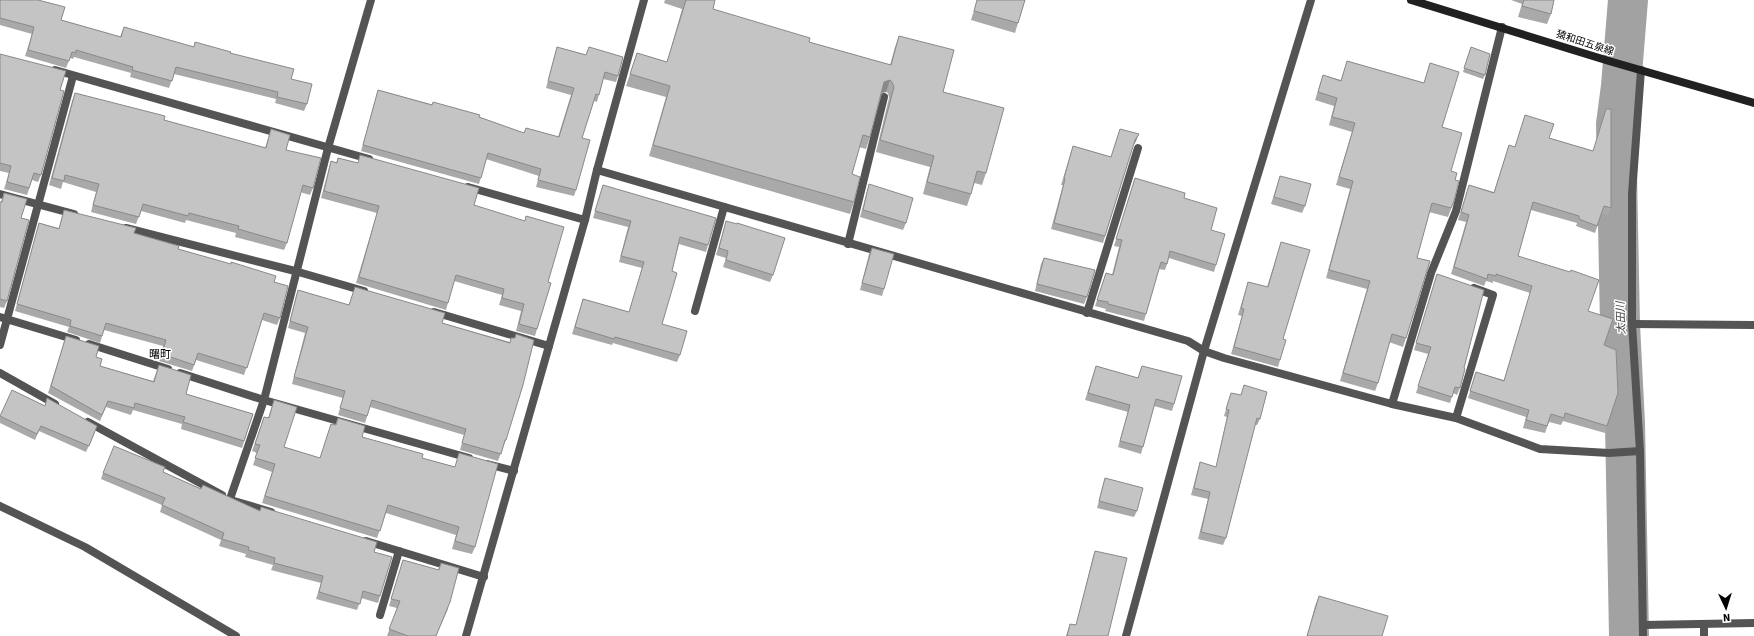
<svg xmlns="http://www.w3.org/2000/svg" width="1754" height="636" viewBox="0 0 1754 636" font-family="'Source Sans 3','Noto Sans JP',sans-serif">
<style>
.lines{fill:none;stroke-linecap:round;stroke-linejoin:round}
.river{stroke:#a2a2a2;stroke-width:40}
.minor{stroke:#545454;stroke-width:8}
.tertiary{stroke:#545454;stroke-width:8}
.secondary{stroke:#212121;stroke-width:8}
.wall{fill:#a9a9a9}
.shaded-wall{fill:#898989}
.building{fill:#c4c4c4;stroke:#898989}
.labels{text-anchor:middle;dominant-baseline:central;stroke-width:3;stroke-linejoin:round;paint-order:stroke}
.street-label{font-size:10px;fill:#000;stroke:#fff}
.water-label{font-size:11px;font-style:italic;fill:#434343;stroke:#fff}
.neighbourhood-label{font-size:11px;fill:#000;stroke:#fff}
</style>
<rect width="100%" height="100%" fill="#fff"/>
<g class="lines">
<polyline class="river" points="1628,0 1621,86 1616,124 1620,325 1625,423 1629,636"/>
<g class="minor">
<polyline points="55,70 369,159"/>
<polyline points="1641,70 1632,194 1632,324 1640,451 1643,636"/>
<polyline points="597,170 1188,341 1204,351 1224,358 1392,404 1456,418 1540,449 1609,453 1640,451"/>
<polyline points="468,187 585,220"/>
<polyline points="0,194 74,214"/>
<polyline points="126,228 295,271 364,291"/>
<polyline points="848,244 884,97"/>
<polyline points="695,311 724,207"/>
<polyline points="434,312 549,346"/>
<polyline points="1087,313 1138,148"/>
<polyline points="0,317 76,340"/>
<polyline points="1632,324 1753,325"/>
<polyline points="89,344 168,369"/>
<polyline points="0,345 73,76"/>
<polyline points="0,373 55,404"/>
<polyline points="180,373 264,400 469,458"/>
<polyline points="1392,404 1431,273 1456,211 1502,27"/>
<polyline points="1456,418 1493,295 1474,288"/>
<polyline points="88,422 222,495"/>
<polyline points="487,464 514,471"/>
<polyline points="230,499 264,400 328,148"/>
<polyline points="234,501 271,512"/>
<polyline points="0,506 85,547 236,636"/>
<polyline points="366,541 484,577"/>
<polyline points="380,615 399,551"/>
<polyline points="1704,624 1704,636"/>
<polyline points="1643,625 1754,623"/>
<polyline points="466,636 585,220 597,170 644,0"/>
</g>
<g class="tertiary">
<polyline points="328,148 371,0"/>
<polyline points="1126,636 1204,351 1311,0"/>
</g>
<polyline class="secondary" points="1411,0 1609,61 1754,103"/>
</g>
<g class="wall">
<polygon points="0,0 61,20 120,37 124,27 194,47 195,42 230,53 291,79 307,104 304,111 275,103 276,99 174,74 169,88 130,77 131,73 74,57 73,59 70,58 66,68 25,56 32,34 0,25"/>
<polygon points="665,0 715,0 713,9 809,42 890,65 895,47 899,36 943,92 986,173 982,185 974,183 971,194 967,206 923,194 930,167 876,152 889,98 888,93 886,92 882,93 870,137 866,149 859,147 852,174 854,202 850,214 649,156 666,97 626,86 637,53 667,62 682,9 664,3"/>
<polygon points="977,0 1025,0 1015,33 971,20"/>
<polygon points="1511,0 1554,0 1551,14 1547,24 1518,17 1522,4"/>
<polygon points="557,47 586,55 589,47 618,76 616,82 603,79 597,102 594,101 582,138 576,190 574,196 536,187 539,176 486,159 479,184 361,151 378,90 479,117 524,133 558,137 571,95 546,88"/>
<polygon points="1471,47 1485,75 1483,79 1463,72"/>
<polygon points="0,54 60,90 41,175 38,182 32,180 27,195 4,189 9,173 0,171"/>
<polygon points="1347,61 1424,83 1430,63 1451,171 1455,180 1454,201 1448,217 1429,212 1417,258 1406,338 1403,347 1389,342 1378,383 1375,391 1340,381 1367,289 1326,278 1350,189 1336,185 1352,132 1329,125 1334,106 1315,100 1323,75 1341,80"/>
<polygon points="75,93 164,120 265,148 271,129 286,150 313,188 310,195 300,192 287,243 284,250 235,237 236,233 186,220 185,223 141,211 136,224 91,212 96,192 63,182 61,189 49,185 72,101"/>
<polygon points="1606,109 1611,208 1608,215 1602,213 1595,233 1576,226 1577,223 1531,210 1518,256 1588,311 1604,345 1607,426 1605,433 1563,421 1561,425 1549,422 1545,433 1523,428 1526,417 1468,398 1476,372 1504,380 1530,293 1493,281 1493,283 1486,281 1484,286 1451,274 1466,222 1458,220 1469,185 1494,192 1509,145 1515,147 1525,115 1549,138 1593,151"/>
<polygon points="1120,129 1136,141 1133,145 1103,243 1051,229 1063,185 1061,185 1073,146 1111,157"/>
<polygon points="360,155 474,205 548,282 537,329 535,336 516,331 521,311 499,305 502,295 454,281 446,310 356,283 377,213 321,198 329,168 331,161 336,163 338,158 358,163"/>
<polygon points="1280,176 1305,206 1302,213 1271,204"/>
<polygon points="1135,178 1184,198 1211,230 1216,265 1214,272 1169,258 1165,270 1159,269 1146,314 1144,321 1105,311 1106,309 1095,306 1106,273 1112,275 1119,247 1114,246"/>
<polygon points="869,184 906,223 903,230 860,217 867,191"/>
<polygon points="603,185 708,245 706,252 679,244 672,271 662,324 680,355 677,362 613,343 612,345 572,334 583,299 629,312 642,268 619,262 628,227 593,218"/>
<polygon points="4,193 21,218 7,301 4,308 0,307 0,202 1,202"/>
<polygon points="64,210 134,233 178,249 274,282 280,318 277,325 262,320 244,375 196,360 192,371 159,361 163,346 104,330 100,343 67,332 69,327 15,311 37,230 39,223 59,228"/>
<polygon points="726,221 773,275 770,282 723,267 726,258 716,255"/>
<polygon points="1281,242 1283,339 1280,360 1278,367 1231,354 1242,316 1238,315 1248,282 1267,287"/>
<polygon points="872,248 884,289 882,296 860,290 869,254"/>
<polygon points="1044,258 1087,297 1084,304 1035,291 1041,264"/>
<polygon points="1437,274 1464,368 1460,388 1457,395 1453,393 1450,403 1416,393 1428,354 1414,350"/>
<polygon points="355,287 442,323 510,342 511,338 515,338 516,334 506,440 503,447 498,461 460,450 464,435 370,407 365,423 338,415 343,398 292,384 305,333 288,328 296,296 298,290 349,305"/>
<polygon points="66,336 96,357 100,366 153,381 159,365 186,394 253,414 242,448 181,429 182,424 133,410 131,415 106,407 100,421 48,393"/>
<polygon points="1096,366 1138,378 1142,366 1174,404 1172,411 1154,406 1141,454 1118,447 1128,412 1085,400"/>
<polygon points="1244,385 1260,419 1257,425 1255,425 1226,538 1223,545 1198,539 1208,499 1191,495 1198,469 1200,462 1216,467 1227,417 1224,416 1229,399 1231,393 1241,395"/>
<polygon points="47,398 95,432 86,452 39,431 35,440 0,423 0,416 45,406"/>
<polygon points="274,400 284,447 320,458 331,424 335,425 338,418 362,437 422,458 455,467 459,453 475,547 472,554 452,549 456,535 386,513 377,538 262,503 272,472 253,465 257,453 252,451 264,417 268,418"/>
<polygon points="163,472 201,489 374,552 380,596 378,603 361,598 357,610 316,599 321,583 271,570 273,565 245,557 246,554 219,546 221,540 160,512 162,505 101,479 103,473"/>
<polygon points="1105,478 1137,511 1134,517 1097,508 1103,485"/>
<polygon points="1095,551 1108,636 1066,636 1070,624 1076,625 1093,557"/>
<polygon points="403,560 438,570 441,563 448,609 436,636 387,636 397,608 389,606"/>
<polygon points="1319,596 1382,636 1307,636 1315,606"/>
</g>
<g class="shaded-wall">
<polygon points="890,80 886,92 880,93 884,82"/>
<polygon points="1139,134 1136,141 1133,146 1135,140"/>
</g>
<g class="building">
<polygon points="0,0 38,0 65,7 61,20 121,37 124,27 194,47 195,42 231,52 230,53 294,69 291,79 312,84 307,104 277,97 278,92 176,67 172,81 132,70 133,67 76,50 76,53 72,52 69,61 28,50 34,27 0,18"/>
<polygon points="686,0 715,0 713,9 810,38 809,42 891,65 899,36 954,50 943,92 1004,108 986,173 977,171 971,194 927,182 934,156 880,140 894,87 892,82 890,80 884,82 870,137 863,135 852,174 860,177 854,202 653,145 670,86 630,74 637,53 667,62"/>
<polygon points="977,0 1025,0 1018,23 974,11"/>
<polygon points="1524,0 1554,0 1551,14 1522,6"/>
<polygon points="557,47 586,55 589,47 623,57 618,76 605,72 599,95 596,94 582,138 590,140 576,190 538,180 541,169 488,153 481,178 363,145 378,90 432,105 433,102 480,115 479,117 524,133 526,128 559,137 574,88 548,81"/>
<polygon points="1471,47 1490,54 1485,75 1464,68"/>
<polygon points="0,54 66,71 60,90 64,91 41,175 34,173 29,188 7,182 11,166 0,163"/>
<polygon points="1347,61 1424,83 1430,63 1459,72 1442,127 1462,133 1451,171 1457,173 1455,180 1459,181 1454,201 1451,208 1432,203 1417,258 1430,261 1406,338 1392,334 1378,383 1343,373 1370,281 1329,270 1353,181 1339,177 1355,123 1332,117 1337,98 1318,92 1323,75 1341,81"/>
<polygon points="75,93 165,116 164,120 266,148 271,129 290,135 286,150 321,158 313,188 303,185 287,243 238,229 239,226 189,213 188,216 143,204 139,217 93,205 99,184 65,175 64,181 52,178"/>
<polygon points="1606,109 1611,109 1611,208 1604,206 1597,226 1579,219 1579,216 1533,202 1518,256 1570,272 1571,270 1599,280 1588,311 1613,319 1604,345 1616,350 1618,393 1607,426 1565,413 1564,418 1551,414 1547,426 1526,420 1529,410 1470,391 1476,372 1504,381 1532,286 1496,274 1496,276 1488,274 1487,279 1454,267 1469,215 1461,212 1469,185 1494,193 1509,145 1515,147 1525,115 1554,124 1549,138 1593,151"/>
<polygon points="1120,129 1139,134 1135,140 1105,236 1054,223 1065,179 1064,178 1073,146 1111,157"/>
<polygon points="360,155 479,188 474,205 525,221 526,216 564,227 548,282 551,283 537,329 519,324 524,304 502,298 504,289 456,275 448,303 359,277 379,206 324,191 331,161 337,163 338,158 358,163"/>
<polygon points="1280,176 1311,184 1305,206 1274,197"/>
<polygon points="1135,178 1185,193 1184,198 1217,208 1211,230 1225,234 1216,265 1170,251 1167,264 1161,262 1146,314 1108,304 1108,302 1097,300 1106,273 1113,275 1122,240 1116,239"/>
<polygon points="869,184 913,198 906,223 863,210"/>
<polygon points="603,185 716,218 708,245 680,237 672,271 677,273 662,324 687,331 680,355 615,337 614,339 575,327 583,299 629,312 644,262 621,256 631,221 595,211"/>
<polygon points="4,193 27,199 21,218 29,220 7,301 0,299 0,202 2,202"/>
<polygon points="64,210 136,228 134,233 179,246 178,249 231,264 231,262 276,276 274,282 288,286 280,318 264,313 247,368 198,353 194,365 162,354 166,340 106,323 102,336 70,326 71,320 17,304 39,223 59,229"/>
<polygon points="726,221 737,224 737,223 785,238 773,275 726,260 728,251 719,248"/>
<polygon points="1281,242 1310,250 1283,339 1286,340 1280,360 1234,347 1244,309 1241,308 1248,282 1268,287"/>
<polygon points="872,248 894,254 884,289 862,283"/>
<polygon points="1044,258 1095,270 1087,297 1037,284"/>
<polygon points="1437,274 1484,290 1464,368 1465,369 1460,388 1455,387 1452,397 1418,386 1431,347 1416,343"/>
<polygon points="355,287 445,313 442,323 510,343 511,338 515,338 516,334 534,340 523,385 506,440 505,440 501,454 462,443 466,429 372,400 367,416 340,408 345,391 294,377 308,327 290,321 298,290 349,305"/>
<polygon points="66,336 99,346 96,357 102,359 100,366 154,382 159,365 191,375 186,394 253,414 244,441 183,422 185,417 135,403 134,408 108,401 102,415 51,386"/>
<polygon points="1096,366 1138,378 1142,366 1182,376 1174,404 1156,399 1143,447 1120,441 1130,405 1088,393"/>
<polygon points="1244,385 1267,392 1260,419 1257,418 1226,538 1201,532 1210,492 1194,488 1200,462 1216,467 1229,410 1226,409 1231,393 1241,395"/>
<polygon points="12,390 45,406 47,398 97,426 89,446 41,426 37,434 0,416"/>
<polygon points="274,400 297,407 284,447 320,458 331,424 336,425 338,418 365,426 362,437 423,454 422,458 455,467 459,453 498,464 475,547 455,541 459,527 388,505 380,531 265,496 275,464 255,458 260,445 255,444 264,417 269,418"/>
<polygon points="114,446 165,467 163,472 201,489 203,485 260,511 261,507 377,542 374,552 392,557 380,596 363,591 360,604 319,592 323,576 274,563 275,558 248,550 249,547 222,539 224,533 162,505 165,498 103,473"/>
<polygon points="1105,478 1143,488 1137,511 1099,501"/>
<polygon points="1095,551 1127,558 1108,636 1067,636 1070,624 1076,625"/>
<polygon points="403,560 439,570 441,563 459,568 450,602 436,636 408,636 389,629 400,601 391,599"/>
<polygon points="1319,596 1388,616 1382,636 1307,636"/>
</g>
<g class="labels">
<g class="street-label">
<text transform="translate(1585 43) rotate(18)">猿和田五泉線</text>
</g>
<g class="water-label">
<text transform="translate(1621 318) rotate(-92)">太田川</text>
</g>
<g class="neighbourhood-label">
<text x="160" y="354">曙町</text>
</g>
</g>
<g transform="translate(1726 608) rotate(176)" stroke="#ffffff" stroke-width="3" paint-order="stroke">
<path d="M0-3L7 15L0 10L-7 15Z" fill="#000000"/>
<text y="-6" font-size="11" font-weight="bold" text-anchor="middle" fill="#000000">N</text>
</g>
</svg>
